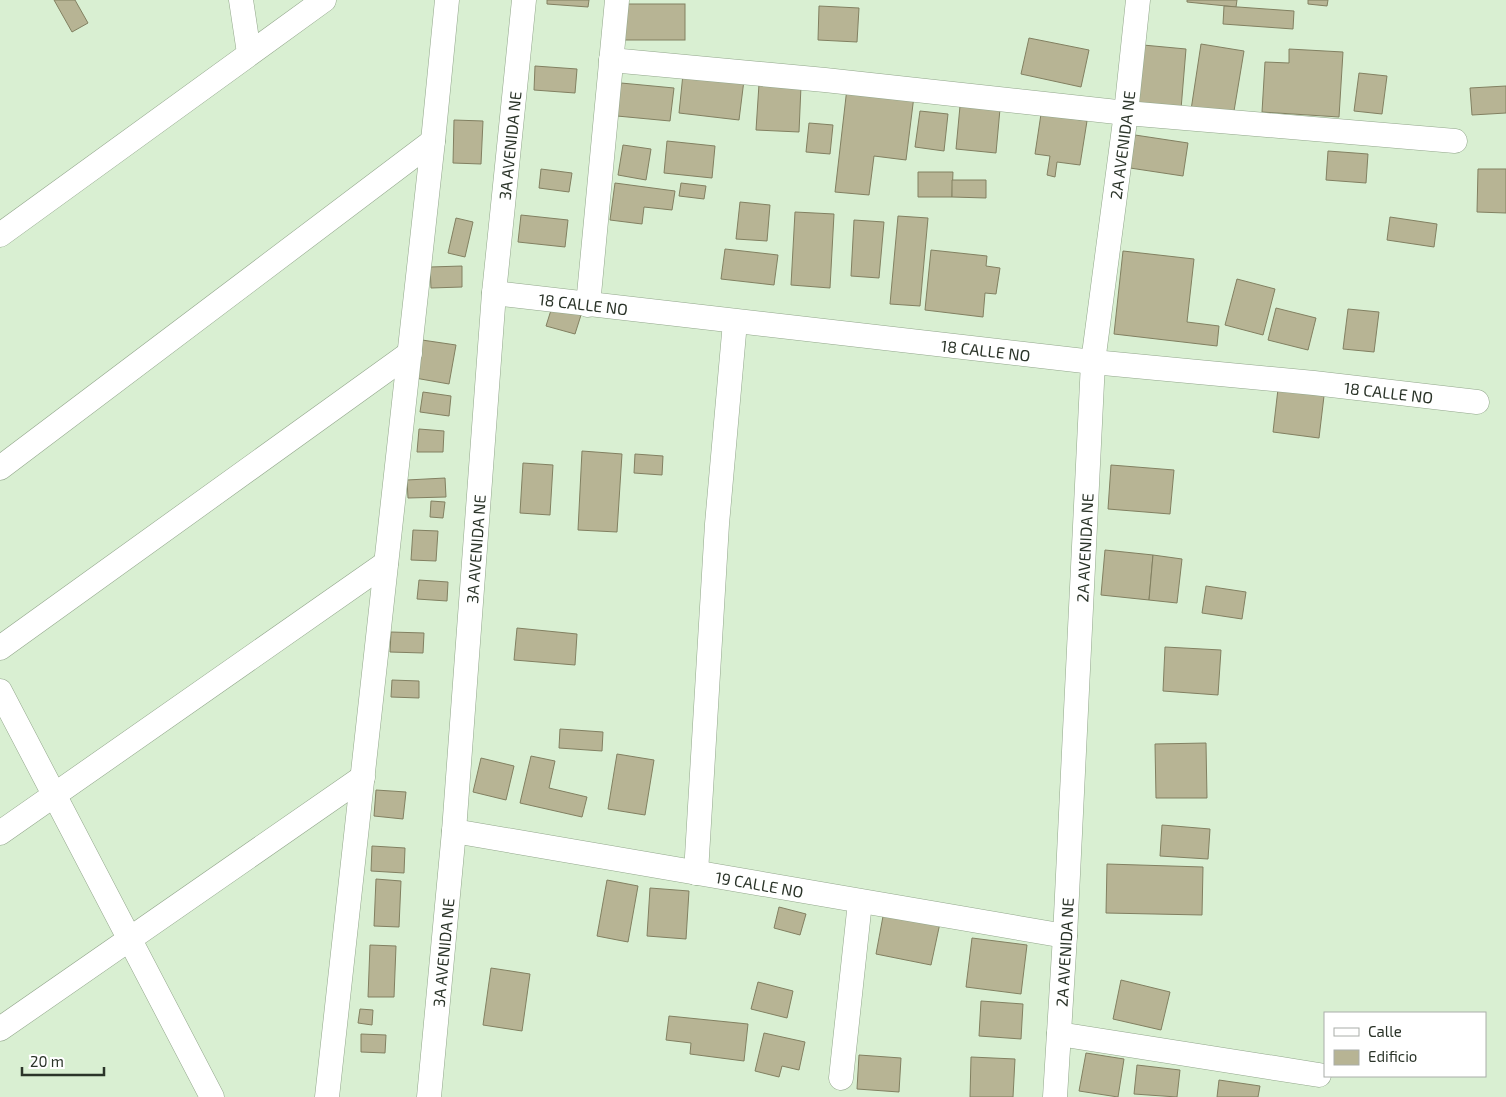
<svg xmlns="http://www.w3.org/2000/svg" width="1506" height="1097" viewBox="0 0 1506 1097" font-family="'Exo 2',sans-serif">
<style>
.building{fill:#b7b494;stroke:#828061}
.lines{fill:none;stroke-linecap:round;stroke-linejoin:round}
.street-casing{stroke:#92a68b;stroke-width:25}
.street{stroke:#fff;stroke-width:24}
.labels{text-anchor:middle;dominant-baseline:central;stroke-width:4;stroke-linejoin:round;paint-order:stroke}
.street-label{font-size:16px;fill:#2b3429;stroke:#fff}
</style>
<rect width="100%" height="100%" fill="#d9efd2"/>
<g class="building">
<polygon points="54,0 75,0 88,23 72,32"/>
<polygon points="547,0 589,0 588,7 547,4"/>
<polygon points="1187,0 1237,0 1236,7 1187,2"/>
<polygon points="1308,0 1328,0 1327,6 1308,4"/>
<rect x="624" y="4" width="61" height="36"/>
<polygon points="819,6 859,8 857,42 818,40"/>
<polygon points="1224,6 1294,11 1293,29 1223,24"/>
<polygon points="1029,38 1089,50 1081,87 1021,74"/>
<polygon points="1201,44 1244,51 1233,117 1191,110"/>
<polygon points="1143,45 1186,49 1181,109 1138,105"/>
<polygon points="1289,49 1343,52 1339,117 1262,112 1265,62 1289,63"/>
<polygon points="535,66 577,69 575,93 534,90"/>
<polygon points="1359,73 1387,76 1382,114 1354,111"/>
<polygon points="683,74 744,80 739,120 679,113"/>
<polygon points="621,83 674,88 670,121 617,116"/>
<polygon points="759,84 801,86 799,132 756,130"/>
<polygon points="1506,86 1506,113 1472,115 1470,88"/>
<polygon points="847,88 914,96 906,160 874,156 869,195 835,192"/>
<polygon points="960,106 1000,109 996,153 956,149"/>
<polygon points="920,111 948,114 944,151 915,147"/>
<polygon points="1041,114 1087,121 1080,165 1057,162 1055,177 1047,175 1050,156 1035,154"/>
<polygon points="454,120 483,121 481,164 453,163"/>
<polygon points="809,123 833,125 830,154 806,152"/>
<polygon points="1135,135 1188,143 1183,176 1130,168"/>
<polygon points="667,141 715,146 712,178 664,173"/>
<polygon points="623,145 651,149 646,180 618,175"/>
<polygon points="1328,151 1368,154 1366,183 1326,180"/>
<polygon points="541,169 572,173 569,192 539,188"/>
<polygon points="1478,169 1506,169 1506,213 1477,212"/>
<polygon points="918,172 953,172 952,197 918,197"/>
<polygon points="952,180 986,180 986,198 952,197"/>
<polygon points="615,183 675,191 672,210 644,207 642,224 610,220"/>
<polygon points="681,183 706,186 704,199 679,196"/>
<polygon points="740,202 770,205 767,241 736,239"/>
<polygon points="795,212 834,214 830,288 791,285"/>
<polygon points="521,215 568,220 565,247 518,242"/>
<polygon points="898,216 928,218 920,306 890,304"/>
<polygon points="1390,217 1437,224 1434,247 1387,240"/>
<polygon points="456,218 473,222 465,257 448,253"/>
<polygon points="854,220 884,222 879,278 851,276"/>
<polygon points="725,249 778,255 774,285 721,279"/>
<polygon points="931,250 987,256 986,266 1000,268 996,294 985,293 983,317 925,310"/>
<polygon points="1123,251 1194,259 1187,322 1219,326 1217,346 1114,334"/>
<polygon points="462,266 462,287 431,288 430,267"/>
<polygon points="1237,279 1275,289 1263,335 1225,325"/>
<polygon points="552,307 581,315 575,334 546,326"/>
<polygon points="1276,308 1316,318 1308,350 1268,340"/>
<polygon points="1348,309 1379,312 1374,352 1343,349"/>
<polygon points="422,340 456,345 449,384 415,378"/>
<polygon points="1278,389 1324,396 1319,438 1273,432"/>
<polygon points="423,392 451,396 449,416 420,412"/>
<polygon points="419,429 444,431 443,452 417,452"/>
<polygon points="582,451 622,454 617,532 578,530"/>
<polygon points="635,454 663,456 662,475 634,473"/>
<polygon points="523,463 553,465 550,515 520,513"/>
<polygon points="1111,465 1174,470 1170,514 1108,509"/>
<polygon points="445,478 446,497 408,498 407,480"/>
<polygon points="431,501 445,502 443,518 430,517"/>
<polygon points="413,530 438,531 436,561 411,560"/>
<polygon points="1105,550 1153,555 1149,600 1101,595"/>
<polygon points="1153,555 1182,559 1177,603 1149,600"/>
<polygon points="419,580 448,582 447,601 417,599"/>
<polygon points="1206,586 1246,592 1242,619 1202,613"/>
<polygon points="517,628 577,634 575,665 514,660"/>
<polygon points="391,632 424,633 423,653 390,652"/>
<polygon points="1165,647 1221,650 1218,695 1163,691"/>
<polygon points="392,680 419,681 419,698 391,697"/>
<polygon points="560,729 603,732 602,751 559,748"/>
<polygon points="1206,743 1207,798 1156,798 1155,744"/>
<polygon points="617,754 654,760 645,815 608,809"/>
<polygon points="531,756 555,761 549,788 587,797 582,817 520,803"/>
<polygon points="481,758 514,766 506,800 473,792"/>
<polygon points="376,790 406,792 403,819 374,816"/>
<polygon points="1162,825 1210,829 1208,859 1160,856"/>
<polygon points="372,846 405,848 404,873 371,871"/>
<polygon points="1107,864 1203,867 1202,915 1106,913"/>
<polygon points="376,879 401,881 399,927 374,926"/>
<polygon points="607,880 638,886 628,942 597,936"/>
<polygon points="650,888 689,891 686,939 647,936"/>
<polygon points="779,907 806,914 800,935 774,928"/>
<polygon points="884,911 940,923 931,965 876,954"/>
<polygon points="972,938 1027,945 1021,994 966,987"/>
<polygon points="370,945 396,946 394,997 368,997"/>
<polygon points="491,968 530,974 522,1031 483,1025"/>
<polygon points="1121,980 1170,992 1161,1030 1113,1019"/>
<polygon points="758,982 793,991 787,1018 751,1009"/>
<polygon points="981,1001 1023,1004 1021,1039 979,1036"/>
<polygon points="360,1009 373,1010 372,1025 358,1023"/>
<polygon points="669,1016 748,1024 744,1061 690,1054 691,1043 666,1040"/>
<polygon points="764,1033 805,1042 799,1070 782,1066 779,1077 755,1071"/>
<polygon points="361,1034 386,1035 385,1053 361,1052"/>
<polygon points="1086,1053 1124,1059 1118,1097 1079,1091"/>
<polygon points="859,1055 901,1058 899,1092 857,1089"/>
<polygon points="971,1057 1015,1059 1013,1097 970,1097"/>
<polygon points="1137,1065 1180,1070 1177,1097 1134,1094"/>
<polygon points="1219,1080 1260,1086 1258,1097 1217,1097"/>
</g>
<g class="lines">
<defs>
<g id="street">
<polyline points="241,0 249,53"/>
<polyline points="611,60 825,80 1126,113 1455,141"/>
<polyline points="0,235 324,0"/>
<path id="s1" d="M 494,293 L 1093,362 L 1314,383 L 1477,402"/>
<polyline points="588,305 617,0"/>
<polyline points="0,468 433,141"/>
<polyline points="0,648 410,353"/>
<polyline points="0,691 212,1097"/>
<path id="s2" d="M 454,831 L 1065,936"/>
<polyline points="0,833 386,563"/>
<polyline points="696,873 717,524 735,322"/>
<polyline points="0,1029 363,777"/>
<polyline points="1059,1034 1319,1075"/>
<polyline points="841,1078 860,902"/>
<polyline points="327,1097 433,141 447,0"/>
<path id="s3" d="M 429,1097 L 454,831 L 494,293 L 524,0"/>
<path id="s4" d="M 1055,1097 L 1065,936 L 1093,362 L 1126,113 L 1138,0"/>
</g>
</defs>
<use href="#street" class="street-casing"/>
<use href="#street" class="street"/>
</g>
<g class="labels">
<g class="street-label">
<text stroke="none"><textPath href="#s4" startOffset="955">2A AVENIDA NE</textPath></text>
<text stroke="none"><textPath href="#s3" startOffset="955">3A AVENIDA NE</textPath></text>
<text stroke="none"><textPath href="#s1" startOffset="90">18 CALLE NO</textPath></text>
<text stroke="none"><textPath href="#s1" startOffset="495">18 CALLE NO</textPath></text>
<text stroke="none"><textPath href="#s1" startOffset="900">18 CALLE NO</textPath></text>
<text stroke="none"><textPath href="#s4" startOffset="550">2A AVENIDA NE</textPath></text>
<text stroke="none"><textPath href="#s3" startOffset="550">3A AVENIDA NE</textPath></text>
<text stroke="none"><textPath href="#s2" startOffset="310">19 CALLE NO</textPath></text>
<text stroke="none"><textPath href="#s3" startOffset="145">3A AVENIDA NE</textPath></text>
<text stroke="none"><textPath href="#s4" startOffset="145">2A AVENIDA NE</textPath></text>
</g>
</g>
<rect x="1324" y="1012" width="162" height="65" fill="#ffffff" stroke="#aaaea9"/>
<rect x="1334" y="1028" width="25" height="8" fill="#ffffff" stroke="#aaaea9"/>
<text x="1368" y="1037" font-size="15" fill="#2b3429">Calle</text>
<rect x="1334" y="1050" width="25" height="15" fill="#b7b494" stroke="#aaaea9"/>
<text x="1368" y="1062" font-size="15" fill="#2b3429">Edificio</text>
<path d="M22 1067v8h82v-8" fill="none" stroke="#2b3429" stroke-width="2.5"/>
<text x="30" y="1067" font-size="15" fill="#2b3429" stroke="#ffffff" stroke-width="4" paint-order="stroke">20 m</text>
</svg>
